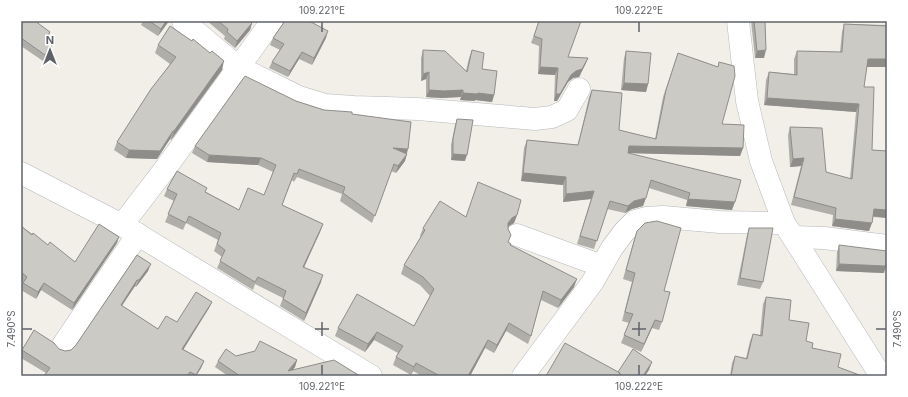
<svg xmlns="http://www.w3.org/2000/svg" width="908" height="397" viewBox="0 0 908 397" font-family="Inter,sans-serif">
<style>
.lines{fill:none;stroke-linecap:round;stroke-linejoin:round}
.minor-casing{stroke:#b5b8bc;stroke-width:23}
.secondary-casing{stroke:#b6babf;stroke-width:23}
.minor{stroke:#fff;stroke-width:22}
.secondary{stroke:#fff;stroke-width:22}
.wall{fill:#afaea9}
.shaded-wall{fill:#8f8d8a}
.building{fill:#cccac5;stroke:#8f8d8a}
.ticks{fill:none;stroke:#5f6368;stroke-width:1.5}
.neatline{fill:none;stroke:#5f6368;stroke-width:1.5}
.ticks-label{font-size:10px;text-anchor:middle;fill:#5f6368}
</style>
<rect width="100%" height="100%" fill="#f1efe8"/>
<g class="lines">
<defs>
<g id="minor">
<polyline points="183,21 238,67 299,97 325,105 354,107 418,109 535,119 552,117 567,110 579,89"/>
<polyline points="21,173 122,225 371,376"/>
<polyline points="122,225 165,169 272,21"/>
<polyline points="517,235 602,266"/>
<polyline points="793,237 824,238 887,246"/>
<polyline points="63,345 138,234"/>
<polyline points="523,376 592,283 612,248 624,232 635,221 646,218 663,217 720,222 784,223"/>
</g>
<polyline id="secondary" points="738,21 747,101 761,161 784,223 881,376"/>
</defs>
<use href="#minor" class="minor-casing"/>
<use href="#secondary" class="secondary-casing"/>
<use href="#minor" class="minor"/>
<use href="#secondary" class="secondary"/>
</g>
<g class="wall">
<polygon points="21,21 48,39 47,40 50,51 43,61 21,46"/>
<polygon points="143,21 169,21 158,36 141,25"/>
<polygon points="207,21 250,21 252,23 250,30 235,48 224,39 225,36"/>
<polygon points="284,21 309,21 326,38 312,65 299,59 288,77 269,68 272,62 280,50 270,45 273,38 284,22"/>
<polygon points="539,21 568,57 588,58 585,65 579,77 573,78 568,82 557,101 554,101 555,75 538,74 539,46 531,43"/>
<polygon points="751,21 795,21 794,22 765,21 764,58 755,58"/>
<polygon points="844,24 887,25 887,67 867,67 864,87 872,150 887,151 887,218 873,217 869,231 832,226 833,215 791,205 801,166 790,167 788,135 790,127 826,172 850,179 856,112 764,105 766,80 769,72 794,74 794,59 797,51 840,52 842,32"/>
<polygon points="158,45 222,70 171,140 170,139 157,159 126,158 114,150 117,142 170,64 155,53"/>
<polygon points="423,50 466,71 469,58 472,50 494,95 492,102 475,100 475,101 460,100 461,97 441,98 426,97 426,79 421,81 421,58"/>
<polygon points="626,51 648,84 646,92 621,90 624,58"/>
<polygon points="678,53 718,67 719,62 722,124 743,148 740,156 628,153 732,210 686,206 687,200 649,188 643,206 632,209 625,213 607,209 594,249 577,244 591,199 563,202 563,185 521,181 524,148 527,140 578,145 589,97 592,90 619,130 655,139 663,97"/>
<polygon points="296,101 324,110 352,114 407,154 405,161 396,173 391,171 372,223 340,201 342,194 297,177 294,182 292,180 282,205 323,224 320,232 304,267 321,282 304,321 280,306 283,298 255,284 253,290 217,268 222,257 214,251 218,240 186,223 183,230 165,222 174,201 164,196 167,189 206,192 239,210 264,195 273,172 258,165 207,162 192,153 195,146"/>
<polygon points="457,119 465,161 451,160 451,145 455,125"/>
<polygon points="517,215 514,223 509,226 508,227 508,242 511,244 510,245 574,287 558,308 541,300 531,336 528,344 506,331 494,353 485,348 470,376 422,376 413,371 411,375 393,365 396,357 398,353 374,340 365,352 335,336 338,328 414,326 430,296 420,285 401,274 404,265 421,237 420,236 423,228 466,217"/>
<polygon points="21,226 48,245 75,262 117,243 72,310 41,290 36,299 21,290 21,288 23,282 21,281"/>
<polygon points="749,228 763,282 760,289 737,285 747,235"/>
<polygon points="637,231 664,291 662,322 659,330 652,328 641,352 621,343 629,323 622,321 632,282 623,279 634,240"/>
<polygon points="839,245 884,273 836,271 837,252"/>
<polygon points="137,255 148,271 136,287 135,286 122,306 158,329 177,322 212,302 209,308 183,349 204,361 201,368 196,376 44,376 46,373 21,358 21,353 22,350 59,349 65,351 71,350 76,345"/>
<polygon points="766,297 789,320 806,341 812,348 838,367 862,376 730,376 732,363 735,356 746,358 750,341 753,334 760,335 763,304"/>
<polygon points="255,351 297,360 295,367 292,370 360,376 228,376 215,367 218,361"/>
</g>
<g class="shaded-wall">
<polygon points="166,21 169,21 158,36 161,29"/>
<polygon points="762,21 795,21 794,22"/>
<polygon points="252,23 250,30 235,48 237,41"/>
<polygon points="328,31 326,38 312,65 314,58"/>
<polygon points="50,32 48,39 43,46 45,39"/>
<polygon points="52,45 50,51 43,61 45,55"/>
<polygon points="766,50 764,58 755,58 757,51"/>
<polygon points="302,52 299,59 288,77 290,71"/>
<polygon points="588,58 585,65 579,77 573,78 568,82 557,101 554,101 556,94 571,75"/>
<polygon points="868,59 887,59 887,67 865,67"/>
<polygon points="224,61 222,70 171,140 174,131"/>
<polygon points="540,67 558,68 555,75 538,74"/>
<polygon points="429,72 426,79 421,81 423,74"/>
<polygon points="624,83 648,84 646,92 621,90"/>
<polygon points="429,90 463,90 461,97 441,98 426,97"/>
<polygon points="463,93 478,93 494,95 492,102 475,100 475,101 460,100"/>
<polygon points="767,98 859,104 856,112 764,105"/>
<polygon points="173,131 170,139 157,159 126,158 129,150"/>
<polygon points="629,146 743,148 740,156 626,153"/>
<polygon points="393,148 408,149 405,161 396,173 398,166"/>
<polygon points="453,154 467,155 465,161 451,160"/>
<polygon points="209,155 261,158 258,165 207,162"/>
<polygon points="804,158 801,166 790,167 793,159"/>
<polygon points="523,173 566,177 563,185 521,181"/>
<polygon points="594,191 591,199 563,202 566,194"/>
<polygon points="646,198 643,206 632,209 625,213 628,206 634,201"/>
<polygon points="688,199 735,202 732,210 686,206"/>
<polygon points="874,209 887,210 887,218 871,216"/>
<polygon points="517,215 514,223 509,226 505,231 508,223 512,218"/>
<polygon points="835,219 872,223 869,231 832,226"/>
<polygon points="323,224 320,232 301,274 303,267"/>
<polygon points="119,237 117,243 72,310 74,303"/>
<polygon points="151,264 148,271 136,287 139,280"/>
<polygon points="839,264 886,266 884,273 836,271"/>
<polygon points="323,275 321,282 304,321 306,313"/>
<polygon points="577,279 574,287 558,308 561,300"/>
<polygon points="137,280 135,286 118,311 121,305"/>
<polygon points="44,283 41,290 36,299 38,292"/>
<polygon points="212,302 209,308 180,355 182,349"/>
<polygon points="655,320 652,328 641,352 644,344"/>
<polygon points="509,323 506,331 494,353 497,345"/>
<polygon points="377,332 374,340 365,352 368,344"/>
<polygon points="488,340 485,348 470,376 468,376"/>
<polygon points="297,360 295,367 288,376 288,371"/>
<polygon points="204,361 201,368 196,376 195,376"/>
<polygon points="652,362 649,370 645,376 643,376"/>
<polygon points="416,363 413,371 411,375 414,367"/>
</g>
<g class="building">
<polygon points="21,21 22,21 24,22 25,21 35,21 50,32 45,39 52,45 45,55 21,38"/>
<polygon points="149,21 166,21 161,29"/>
<polygon points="218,21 250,21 252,23 237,41 227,32 228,29"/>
<polygon points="285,21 309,21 328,31 314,58 302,52 290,71 272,62 284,44 273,38"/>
<polygon points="539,21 581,21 568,57 588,58 582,69 576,71 571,75 560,94 556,94 558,68 540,67 542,39 534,36"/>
<polygon points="754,21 765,21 766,50 757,51"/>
<polygon points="844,24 887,26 887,59 868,59 864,87 874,87 872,150 887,151 887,210 874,209 872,223 835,219 836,208 794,197 804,158 793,159 790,127 822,128 826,172 852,179 859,104 767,98 769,72 797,75 797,51 842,52"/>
<polygon points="170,26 192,41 193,39 210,53 212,51 224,61 174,131 173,131 160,151 129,150 117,142 151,89 176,57 158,45"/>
<polygon points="423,50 445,51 467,72 472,50 484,53 482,69 497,71 494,95 478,93 477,94 463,93 463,90 444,91 429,90 429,72 423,74"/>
<polygon points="626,51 651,53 648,84 624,83"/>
<polygon points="678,53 718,67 719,62 734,66 735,76 722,124 744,125 743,148 629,146 628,153 741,180 735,202 688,199 690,193 651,180 646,198 634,201 628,206 610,201 597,241 580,236 594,191 566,194 566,177 523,173 527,140 578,145 592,90 622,93 619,130 656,139 666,90"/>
<polygon points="245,76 296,101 324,110 352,112 352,114 411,122 408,149 393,148 407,154 398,166 394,164 375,216 343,193 345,187 299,169 297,174 294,173 282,205 323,224 303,267 323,275 306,313 283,299 286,291 258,277 255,282 220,261 225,250 217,244 221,233 189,216 186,223 168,214 177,194 167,189 177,171 207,188 205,192 239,210 248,188 264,195 276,165 261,158 209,155 195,146"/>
<polygon points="457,119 473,120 467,155 453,154 453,139"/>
<polygon points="478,182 521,200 517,215 512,218 508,223 508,229 511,235 508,242 511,244 510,245 577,279 561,300 543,291 531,336 509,323 497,345 488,340 468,376 440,376 416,363 414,367 396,357 403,346 377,332 368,344 338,328 357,294 414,326 434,289 423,277 404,265 425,230 423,228 440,201 466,217"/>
<polygon points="657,221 681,228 664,291 670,292 662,322 655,320 644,344 624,335 633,314 625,312 635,273 626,270 637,231 645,223"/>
<polygon points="99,224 119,237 74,303 44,283 38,292 23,283 27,277 21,272 21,226 32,235 33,233 48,245 50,242 75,262"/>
<polygon points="749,228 773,228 763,282 740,278"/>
<polygon points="839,245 887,251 886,266 839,264"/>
<polygon points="137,255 151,264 139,280 137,280 121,305 158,329 166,316 177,322 196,292 212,302 182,349 204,361 196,375 190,372 187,376 44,376 50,368 22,350 34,330 54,343 59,349 65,351 71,350 76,345"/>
<polygon points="766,297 791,300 789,320 809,323 806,341 813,343 812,348 841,354 838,367 862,376 731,376 735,356 747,359 753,334 762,336"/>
<polygon points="260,341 297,360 288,371 334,360 360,376 240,376 218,361 226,349 236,356 255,351"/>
<polygon points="565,343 620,373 618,376 546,376"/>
<polygon points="633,349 652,362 643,376 622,376 620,374 620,373 618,372"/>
</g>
<path class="ticks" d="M 322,22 L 322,32M 639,22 L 639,32M 322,322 L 322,336M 639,322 L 639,336M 22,329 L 32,329M 315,329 L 329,329M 632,329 L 646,329M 876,329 L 886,329M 322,365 L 322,375M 639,365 L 639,375"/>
<rect width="908" height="397" fill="none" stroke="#ffffff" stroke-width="44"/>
<g transform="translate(50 50)" stroke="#ffffff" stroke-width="3" paint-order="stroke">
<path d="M0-3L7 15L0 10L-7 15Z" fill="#5f6368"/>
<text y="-6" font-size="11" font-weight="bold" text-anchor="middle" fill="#5f6368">N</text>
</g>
<rect x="22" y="22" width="864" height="353" class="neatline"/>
<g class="ticks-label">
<text x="322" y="14">109.221°E</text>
<text x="639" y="14">109.222°E</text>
<text transform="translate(11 329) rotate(-90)" y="4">7.490°S</text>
<text transform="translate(897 329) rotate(-90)" y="4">7.490°S</text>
<text x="322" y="390">109.221°E</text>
<text x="639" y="390">109.222°E</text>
</g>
</svg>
